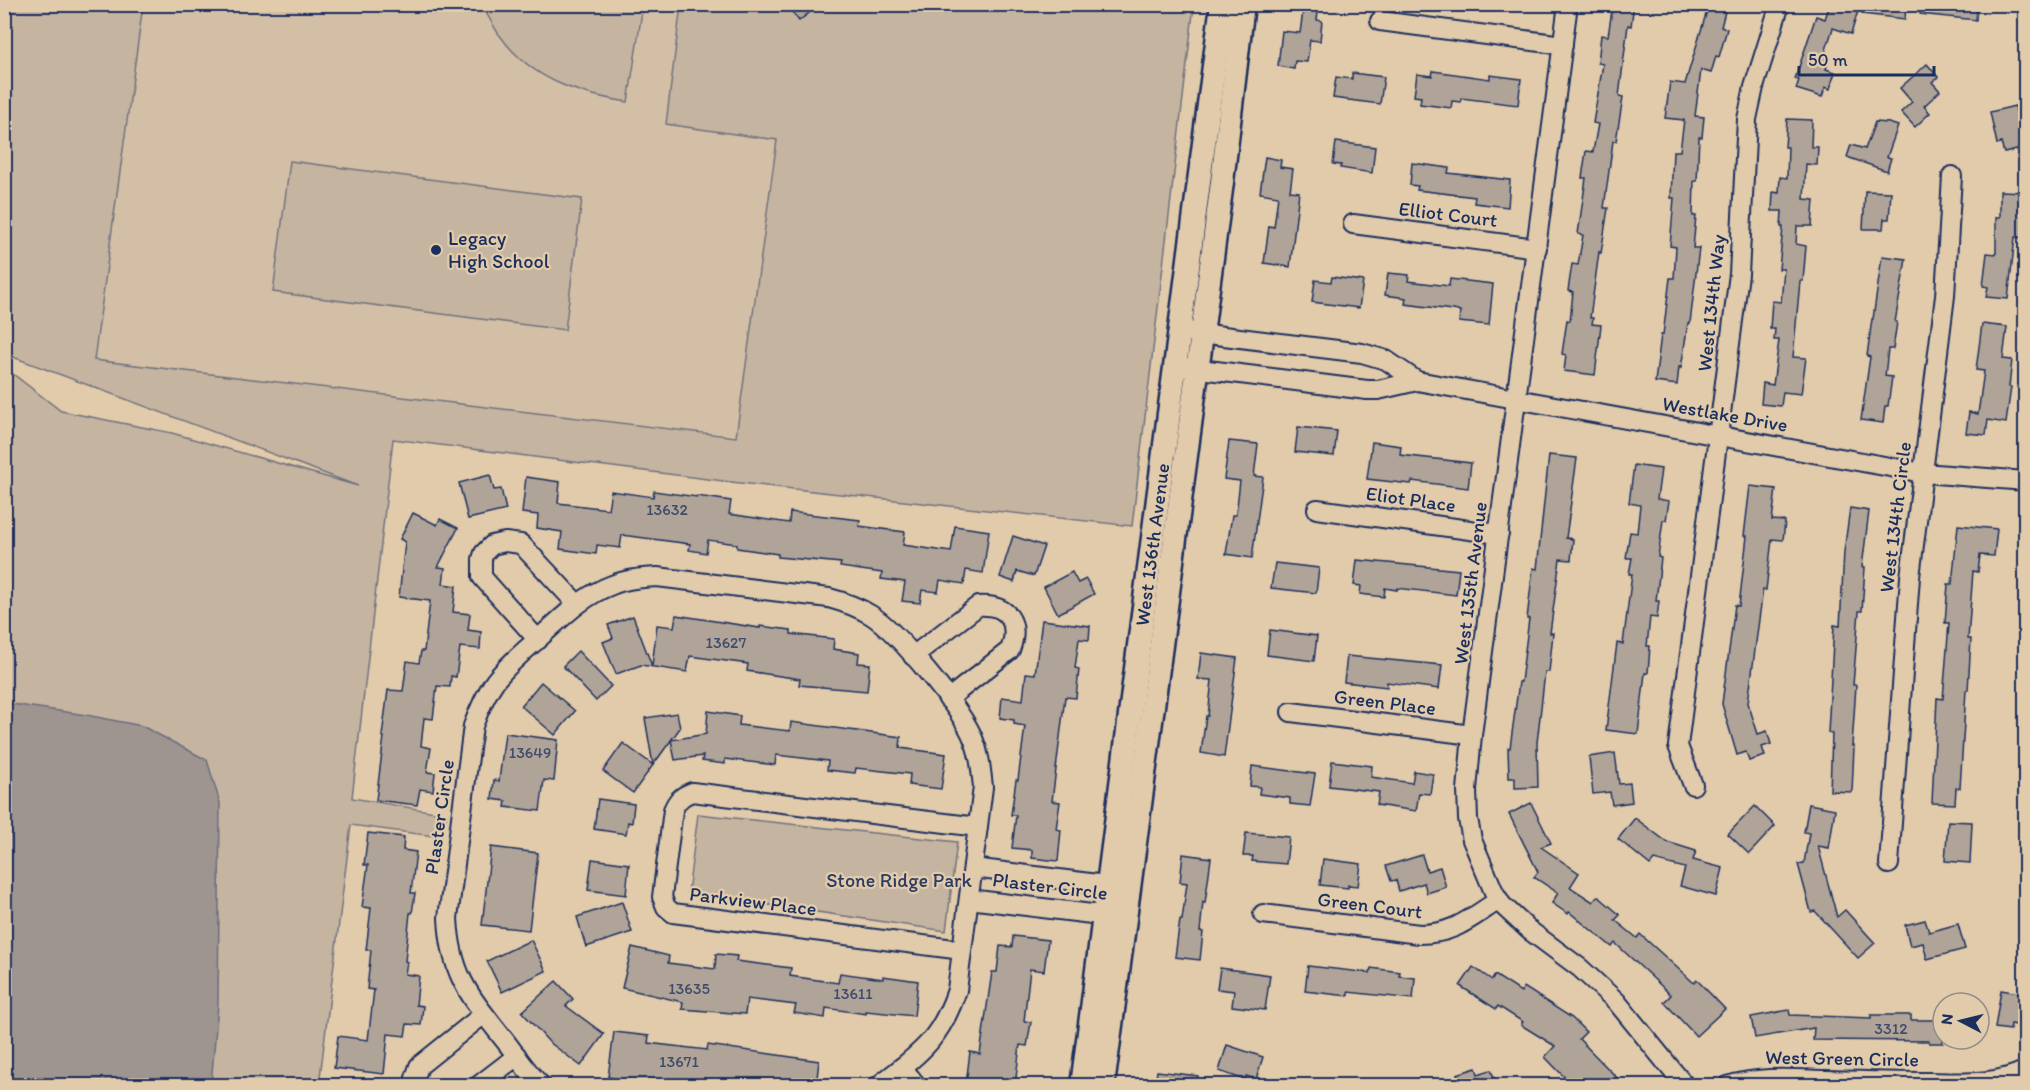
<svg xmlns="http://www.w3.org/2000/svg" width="2030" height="1090" viewBox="0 0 2030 1090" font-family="Itim,sans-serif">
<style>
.built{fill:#d3bfa5}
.green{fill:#c5b4a0;stroke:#70727f;stroke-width:1.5}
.water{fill:#9e9591;stroke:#6a6c7d;stroke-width:1.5}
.building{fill:#b0a498;stroke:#1b2f5e;stroke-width:1.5}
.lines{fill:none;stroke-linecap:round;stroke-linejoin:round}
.minor-casing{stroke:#1b2f5e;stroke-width:22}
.major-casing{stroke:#1b2f5e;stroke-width:27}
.minor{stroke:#e2cbab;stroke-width:18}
.major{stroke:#e2cbab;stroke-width:22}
.poi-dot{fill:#1b2f5e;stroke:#e2cbab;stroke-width:2}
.labels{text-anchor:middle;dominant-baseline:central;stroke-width:4.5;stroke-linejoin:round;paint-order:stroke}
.number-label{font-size:16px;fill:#404c6c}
.street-label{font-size:20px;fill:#1b2f5e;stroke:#e2cbab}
.poi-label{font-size:20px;fill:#1b2f5e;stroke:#e2cbab;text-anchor:start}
.park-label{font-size:20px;fill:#2c3c65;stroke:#e2cbab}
</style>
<rect width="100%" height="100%" fill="#e2cbab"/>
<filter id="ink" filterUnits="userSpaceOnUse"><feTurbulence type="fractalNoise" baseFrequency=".0167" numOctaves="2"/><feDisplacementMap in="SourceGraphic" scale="12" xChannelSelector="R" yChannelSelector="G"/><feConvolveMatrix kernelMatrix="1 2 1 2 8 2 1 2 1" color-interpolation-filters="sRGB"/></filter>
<g filter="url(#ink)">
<polygon class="built" points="143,5 681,5 667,124 777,140 737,437 94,360"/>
<g class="green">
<polygon points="5,5 143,5 94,360 736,437 777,140 666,124 681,5 1194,5 1132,526 731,482 393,439 352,798 447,814 441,837 351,825 319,1085 5,1085 4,367 61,411 172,433 358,486 5,354"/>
<path d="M 482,5 L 643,5 L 628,102 C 576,94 530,79 498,33 C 492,24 487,14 482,5 Z"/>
<polygon points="290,161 582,199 565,330 273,292"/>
<polygon points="698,814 957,842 946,931 688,893"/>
</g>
<polygon class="water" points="5,703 86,715 142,726 207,760 220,803 218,1004 211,1085 5,1085"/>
<g class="building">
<polygon points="786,4 820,4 799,21"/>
<polygon points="1304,4 1319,4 1317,20 1322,21 1320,41 1310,40 1307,62 1295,61 1294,69 1278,66 1282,31 1300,33"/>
<polygon points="1613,4 1634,4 1631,26 1628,25 1619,96 1623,97 1616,141 1613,141 1604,208 1608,208 1601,253 1599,252 1590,318 1593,318 1592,324 1601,325 1595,375 1564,371 1566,355 1562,354 1567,320 1570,321 1573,292 1568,291 1572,264 1578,265 1583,235 1578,234 1586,178 1582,178 1586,151 1593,152 1598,124 1593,123 1603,64 1598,63 1601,35 1608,36"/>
<polygon points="1709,4 1727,4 1721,27 1727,29 1719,57 1716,56 1711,73 1701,70 1695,116 1704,117 1702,137 1699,137 1697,181 1694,181 1693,216 1696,216 1693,248 1699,248 1690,323 1688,323 1681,368 1679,367 1677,385 1655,382 1661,335 1663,335 1670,278 1674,278 1676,247 1670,246 1674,198 1671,198 1673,151 1680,151 1684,120 1665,118 1670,82 1685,84"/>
<polygon points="1830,4 1860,4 1851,34 1833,28 1824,56 1829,58 1826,69 1835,72 1830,89 1825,87 1822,97 1796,89 1799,80 1795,79 1816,16 1825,19"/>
<polygon points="1863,4 1906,4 1905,19 1862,14"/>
<polygon points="1921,4 1977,4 1976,20 1920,14"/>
<polygon points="1927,64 1938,77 1932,82 1940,91 1924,106 1930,113 1915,127 1901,112 1912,102 1900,88"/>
<polygon points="1433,71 1490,79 1490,75 1521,79 1518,105 1461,98 1461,102 1452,101 1451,108 1420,104 1421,97 1414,96 1417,74 1432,76"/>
<polygon points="1352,73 1384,77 1380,104 1333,98 1336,77 1352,79"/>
<polygon points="2015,106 2025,148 2004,153 2001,143 1997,144 1990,112"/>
<polygon points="1787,119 1812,120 1811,147 1818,147 1817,165 1806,164 1804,199 1814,200 1812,226 1797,226 1796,244 1806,246 1803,281 1800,281 1793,357 1806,358 1801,394 1783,392 1781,406 1761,404 1763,383 1773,385 1779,340 1774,340 1775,329 1770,329 1772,301 1781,302 1784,269 1779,269 1783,227 1781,227 1782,211 1772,211 1773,192 1779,193 1780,177 1787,178 1788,147 1785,147"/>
<polygon points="1875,122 1889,123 1898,126 1887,157 1891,158 1887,171 1847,157 1851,145 1865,149"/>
<polygon points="1336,142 1375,147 1372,173 1340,168 1341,165 1333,164"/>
<polygon points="1265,157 1281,160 1280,167 1293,169 1290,191 1299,192 1290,267 1264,263 1269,226 1274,227 1278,196 1260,193"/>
<polygon points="1412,163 1449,168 1448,173 1510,180 1508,207 1474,203 1475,197 1417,190 1418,186 1410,185"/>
<polygon points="1865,191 1891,192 1889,219 1884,219 1883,229 1863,229"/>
<polygon points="2000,191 2025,192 2025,238 2015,237 2008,299 1986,297 1988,287 1983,286 1987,253 1996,254 1996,217 2000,217"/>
<polygon points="1882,256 1906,259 1895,322 1897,322 1893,349 1888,349 1885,376 1892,377 1888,406 1885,406 1883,423 1861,420 1870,357 1867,356 1872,319 1873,319"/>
<polygon points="1388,273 1409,275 1408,281 1449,286 1450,279 1493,284 1489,325 1459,322 1460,311 1405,304 1406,298 1385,295"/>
<polygon points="1332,277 1363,281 1359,308 1312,302 1315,280 1331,282"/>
<polygon points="1982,324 2007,327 2003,359 2012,360 2009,387 2011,387 2006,423 1988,420 1986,435 1966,433 1969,412 1978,414 1984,371 1976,370"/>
<polygon points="1298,427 1337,431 1334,456 1295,452"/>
<polygon points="1229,441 1258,444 1254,476 1263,477 1252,558 1226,554 1232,515 1236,515 1240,481 1224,479"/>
<polygon points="1372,442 1401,446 1400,455 1471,463 1468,488 1412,481 1411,484 1367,479"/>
<polygon points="1549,455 1577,458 1566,538 1573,539 1571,560 1560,559 1550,633 1553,633 1549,672 1545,672 1537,743 1538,787 1515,788 1515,778 1509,778 1508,748 1510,748 1519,682 1521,682 1529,619 1527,619 1533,568 1537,569"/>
<polygon points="1634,465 1661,469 1657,499 1669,501 1666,520 1663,520 1658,557 1661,558 1656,601 1659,601 1657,618 1650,617 1647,646 1650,646 1648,673 1645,673 1638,734 1606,730 1617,643 1623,644 1632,574 1629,574 1632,558 1626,558 1630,532 1637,533 1640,505 1629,503"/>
<polygon points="490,475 494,490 501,489 506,510 468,519 459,483"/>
<polygon points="526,477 560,482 558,503 608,509 611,491 653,497 654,491 697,497 697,496 731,501 729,514 789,523 790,512 860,520 859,526 905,532 903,545 951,552 955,526 989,531 983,573 966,570 964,584 940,580 938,592 922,590 920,603 902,601 905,582 881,579 882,573 840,567 841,563 778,557 778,554 737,548 737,544 708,540 706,553 689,550 690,544 622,535 620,548 597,545 596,554 560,549 562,532 537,528 538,515 522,513"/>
<polygon points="1750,486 1776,489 1772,520 1785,521 1783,540 1772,539 1766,590 1763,589 1748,703 1758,734 1767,731 1771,744 1762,747 1765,756 1749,761 1746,752 1737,755 1722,704 1735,605 1739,606 1747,536 1744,536"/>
<polygon points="1850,508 1869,511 1862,567 1865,567 1862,611 1859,611 1853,685 1856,685 1852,746 1854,746 1852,792 1830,791 1832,734 1828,733 1834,625 1840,626 1844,552"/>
<polygon points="413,513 437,525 440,519 458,528 438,567 445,568 443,584 456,586 453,612 470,614 468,630 481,632 480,649 460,647 456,677 451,676 450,687 437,686 433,719 424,718 421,746 431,748 427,772 435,773 433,791 420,789 417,805 376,800 384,737 382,736 388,690 403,691 407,661 419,663 421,651 424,651 430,601 399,597 405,542 400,539"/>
<polygon points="1958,525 1997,529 1994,556 1980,555 1978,572 1973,571 1968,639 1971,639 1968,690 1966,690 1960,788 1956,788 1955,804 1932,803 1937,698 1943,699 1949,623 1945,623 1948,584 1952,584"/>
<polygon points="1013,536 1044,546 1034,576 1017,571 1014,582 1000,577"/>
<polygon points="1357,560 1459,570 1456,595 1397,588 1397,590 1385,588 1384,597 1360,594 1361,586 1354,585"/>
<polygon points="1275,563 1319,568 1316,593 1271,588"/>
<polygon points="1072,572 1078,583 1086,579 1094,594 1058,614 1044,587"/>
<polygon points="676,615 760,628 760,626 791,630 791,634 834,639 833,649 859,653 858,663 870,664 867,691 799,685 800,679 747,671 748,664 690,656 687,672 641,665 616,674 603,642 613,638 608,625 633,616 652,666 657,625 674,627"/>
<polygon points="1042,620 1090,626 1089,640 1079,639 1075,668 1079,669 1076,698 1065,697 1052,801 1060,802 1056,829 1061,830 1058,861 1032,858 1032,850 1012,848 1016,815 1011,815 1016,780 1018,780 1025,726 1014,724 1014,720 1000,718 1002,697 1023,700 1026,673 1035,674"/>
<polygon points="1270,630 1317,636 1314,661 1267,655"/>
<polygon points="578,651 611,686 596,701 563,666"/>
<polygon points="1201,653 1237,658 1224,757 1201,753 1206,716 1208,716 1212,680 1198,679"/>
<polygon points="1347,656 1442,665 1439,689 1387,682 1387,687 1344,682"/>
<polygon points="541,682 575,711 555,735 521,706"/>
<polygon points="708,711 740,716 739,725 790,731 791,722 901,737 900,748 946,754 941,789 909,785 910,774 856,768 855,773 827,770 828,761 776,755 775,765 725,759 725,764 702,761 703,756 675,760 671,740 706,734"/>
<polygon points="677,713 680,728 653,765 645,718"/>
<polygon points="505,733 558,740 554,781 544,780 540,811 505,807 506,801 492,799 494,780 499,781"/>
<polygon points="623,743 653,765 633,793 603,771"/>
<polygon points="1615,753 1619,784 1630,783 1632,802 1612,805 1610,792 1593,794 1589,757"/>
<polygon points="1332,761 1372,766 1371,777 1412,783 1414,771 1433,774 1430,794 1419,793 1416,811 1377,805 1379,792 1329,786"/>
<polygon points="1252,766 1315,774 1310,806 1290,804 1290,798 1259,794 1260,787 1250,786"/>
<polygon points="598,799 634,804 632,823 628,822 626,834 594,829"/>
<polygon points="1531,803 1551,843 1541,847 1579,873 1570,887 1593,902 1598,896 1620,915 1615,920 1637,938 1640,934 1694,983 1697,980 1725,1009 1696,1036 1664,1002 1671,995 1615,943 1612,947 1569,912 1568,914 1552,903 1558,893 1534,877 1538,872 1509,814"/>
<polygon points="1809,804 1835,809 1829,848 1818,846 1837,917 1845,910 1875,943 1858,958 1815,911 1811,912 1798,864 1804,863 1809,833 1804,832"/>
<polygon points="1755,806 1775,826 1749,854 1728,834"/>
<polygon points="1635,818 1667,842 1696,851 1693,860 1723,868 1716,896 1680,886 1685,868 1654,860 1650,865 1618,839"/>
<polygon points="1948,821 1972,822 1970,863 1945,861"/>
<polygon points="368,833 404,837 403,850 416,852 411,893 415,893 412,913 410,913 405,961 407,962 405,974 419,976 416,1005 423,1006 421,1025 407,1024 405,1036 388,1034 384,1074 334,1068 338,1036 368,1040 374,990 367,989 371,950 366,950 371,908 362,907 368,865 364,865"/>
<polygon points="1246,833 1289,837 1286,864 1252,861 1253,856 1243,856"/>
<polygon points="491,847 538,853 529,930 482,925"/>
<polygon points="1183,854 1211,858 1205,903 1203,902 1200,932 1203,932 1200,960 1175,957 1180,920 1182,920 1187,883 1180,882"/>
<polygon points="1422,855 1427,871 1440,867 1446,887 1427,893 1424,883 1399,891 1396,880 1391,881 1386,866"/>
<polygon points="592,859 629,864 626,895 588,890"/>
<polygon points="1323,859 1361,864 1358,886 1348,885 1348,888 1320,885"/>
<polygon points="622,902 632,932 586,947 577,917"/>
<polygon points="1925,920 1929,932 1958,924 1965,949 1927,959 1923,943 1910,946 1905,925"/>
<polygon points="1013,936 1048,940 1044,971 1030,969 1024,1021 1031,1022 1027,1046 1020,1045 1015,1086 966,1084 970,1052 980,1054 992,972 997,972 1000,946 1012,947"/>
<polygon points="531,940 546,971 502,992 487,961"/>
<polygon points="632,947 669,956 668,963 715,969 716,954 737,956 736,961 791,968 790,976 838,983 840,973 883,979 883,976 918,981 914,1016 866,1011 866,1014 826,1008 825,1018 794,1013 796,1005 747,999 745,1014 682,1009 683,1002 622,988"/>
<polygon points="1308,966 1370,973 1371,968 1400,972 1399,976 1415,978 1413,999 1348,992 1348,996 1305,991"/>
<polygon points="1473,967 1492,980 1495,975 1521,992 1524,987 1572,1018 1586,1032 1579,1039 1625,1086 1573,1086 1545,1057 1555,1046 1521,1025 1523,1022 1498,1006 1496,1009 1460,986"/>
<polygon points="1220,968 1270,975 1265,1010 1232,1006 1234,991 1217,989"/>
<polygon points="556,981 573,999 566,1006 604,1034 581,1066 549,1042 522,1012"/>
<polygon points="2001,990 2025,994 2021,1026 2011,1024 2010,1030 1995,1028"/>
<polygon points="1789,1010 1790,1015 1871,1018 1871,1015 1911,1015 1911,1020 1943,1020 1943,1043 1929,1043 1929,1041 1813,1040 1814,1028 1755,1038 1751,1017"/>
<polygon points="614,1032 649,1036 648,1043 707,1050 708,1045 819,1061 816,1086 709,1086 652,1079 651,1086 619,1086 619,1079 608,1077"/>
<polygon points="1227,1045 1263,1057 1256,1079 1246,1076 1245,1080 1219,1071"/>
<polygon points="1476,1068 1478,1074 1491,1070 1497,1086 1452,1086 1452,1083 1459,1081 1457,1074"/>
<polygon points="1157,1071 1198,1076 1198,1086 1155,1086"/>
</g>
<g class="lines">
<defs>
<g id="minor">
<polyline points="1568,4 1472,735 1467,790 1468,819 1472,840 1494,892 1501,904 1529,930 1580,968 1616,1001 1685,1086"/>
<polyline points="1380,21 1563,45"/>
<polyline points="1353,224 1537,248"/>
<polyline points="1191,332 1362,353 1386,360 1417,381 1923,473 2026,481"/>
<polyline points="1184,367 1367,390 1378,390 1417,381"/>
<polyline points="1317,509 1499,534"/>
<polyline points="538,640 482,577 482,559 484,553 492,545 505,542 521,544 577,604"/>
<path d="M 913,656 L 978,606 C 1009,604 1020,623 1010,650 L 948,699"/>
<polyline points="1291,712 1472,735"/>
<polyline points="1693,785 1678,746 1739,274 1747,119 1754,87 1780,4"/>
<polyline points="1889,864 1910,577 1945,296 1952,176"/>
<polyline points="973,868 1121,887"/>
<polyline points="969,899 1116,917"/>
<path d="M 1263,914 L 1419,934 C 1455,934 1470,918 1499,900"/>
<path d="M 962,950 L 673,913 L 666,907 L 662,897 L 673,810 C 677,800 682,796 692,792 L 978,827"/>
<polyline points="902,1067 917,1086"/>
<polyline points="416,1086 415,1078 419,1066 484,1014"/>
<polyline points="478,1086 517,1056"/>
<path d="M 542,1086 C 528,1074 517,1056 506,1042 C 471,997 451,978 448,918 L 473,726 C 479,710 485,695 495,681 C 507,665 523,652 538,639 C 561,619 582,596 612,585 C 626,579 641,578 657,577 L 829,598 C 844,602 858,607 871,615 C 897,631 962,710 973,738 C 980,754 981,770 983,787 L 957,990 C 940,1041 919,1054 878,1086"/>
<path d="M 1728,1086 C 1759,1076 1792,1079 1824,1080 C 1860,1081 1895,1082 1931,1082 C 1963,1083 1996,1085 2026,1070"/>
</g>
<g id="major">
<path id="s1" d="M 1082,1086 L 1222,4"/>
<polyline points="1103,1086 1222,182 1243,4"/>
</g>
</defs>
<use href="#minor" class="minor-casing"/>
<use href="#major" class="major-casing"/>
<use href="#minor" class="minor"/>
<use href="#major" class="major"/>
</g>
</g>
<circle class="poi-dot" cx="436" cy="250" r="6"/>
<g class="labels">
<g class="number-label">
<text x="667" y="509">13632</text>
<text x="726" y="642">13627</text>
<text x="530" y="752">13649</text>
<text x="689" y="988">13635</text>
<text x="853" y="993">13611</text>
<text x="1891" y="1028">3312</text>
<text x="679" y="1061">13671</text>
</g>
<g class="street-label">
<text transform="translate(1448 214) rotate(7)">Elliot Court</text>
<text transform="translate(1711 303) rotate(-84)">West 134th Way</text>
<text transform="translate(1725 414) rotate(10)">Westlake Drive</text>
<text transform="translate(1411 499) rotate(8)">Eliot Place</text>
<text transform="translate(1895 517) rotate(-83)">West 134th Circle</text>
<text stroke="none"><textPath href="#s1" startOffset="546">West 136th Avenue</textPath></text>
<text transform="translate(1470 583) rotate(-83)">West 135th Avenue</text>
<text transform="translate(1385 702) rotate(7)">Green Place</text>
<text transform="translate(439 817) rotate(-82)">Plaster Circle</text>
<text transform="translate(1050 886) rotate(7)">Plaster Circle</text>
<text transform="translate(753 901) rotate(7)">Parkview Place</text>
<text transform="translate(1370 905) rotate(7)">Green Court</text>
<text transform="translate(1842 1058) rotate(1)">West Green Circle</text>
</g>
<g class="poi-label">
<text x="448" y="238">Legacy<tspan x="448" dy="23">High School</tspan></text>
</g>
<g class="park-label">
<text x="899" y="880">Stone Ridge Park</text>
</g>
</g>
<rect width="2030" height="1090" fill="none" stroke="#e2cbab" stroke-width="24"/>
<rect x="12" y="12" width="2006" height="1066" fill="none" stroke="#1b2f5e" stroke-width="2" filter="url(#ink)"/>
<g transform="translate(1961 1021) rotate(277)"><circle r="28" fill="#e2cbab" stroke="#928d8c" stroke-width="1.5"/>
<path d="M0-4.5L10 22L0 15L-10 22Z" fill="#1b2f5e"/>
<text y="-9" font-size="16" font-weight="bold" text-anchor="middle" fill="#1b2f5e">N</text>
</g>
<path d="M1799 66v9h135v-9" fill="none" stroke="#1b2f5e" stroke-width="3"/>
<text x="1808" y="66" font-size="18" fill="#1b2f5e" stroke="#e2cbab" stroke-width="4.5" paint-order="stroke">50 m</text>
</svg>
